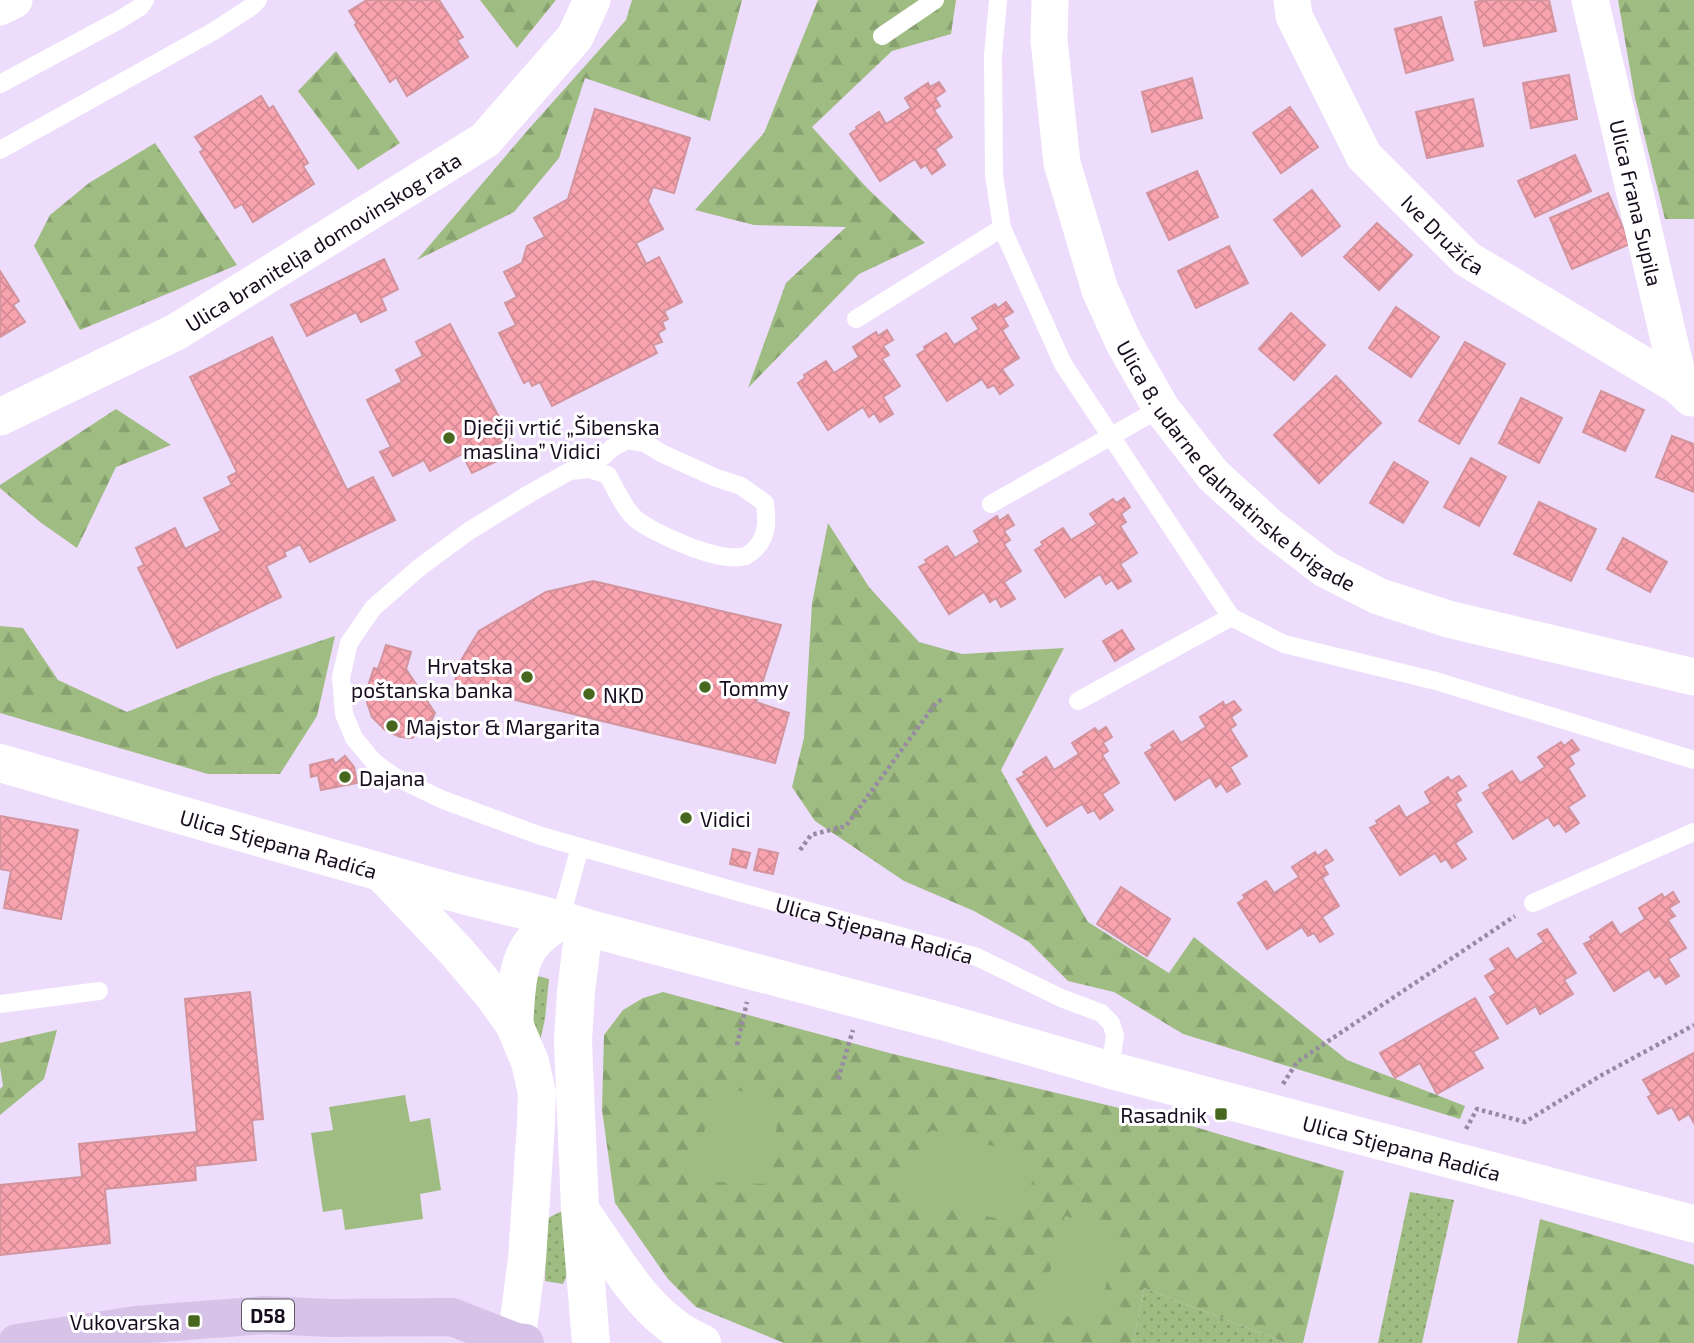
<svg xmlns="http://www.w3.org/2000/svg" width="1694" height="1343" viewBox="0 0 1694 1343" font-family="'Exo 2',sans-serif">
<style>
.grass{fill:url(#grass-dots)}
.forest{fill:url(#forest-firs)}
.green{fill:#9fbd82}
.building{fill:url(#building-cross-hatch);stroke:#d2949d;stroke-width:2}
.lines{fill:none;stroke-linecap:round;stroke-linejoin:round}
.path{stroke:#988aa3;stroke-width:4.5;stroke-dasharray:3.5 3.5;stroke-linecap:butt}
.lane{stroke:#fff;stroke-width:18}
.street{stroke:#fff;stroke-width:37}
.secondary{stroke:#fff;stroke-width:38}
.primary{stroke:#d8c3e8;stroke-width:38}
.poi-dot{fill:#47671e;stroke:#fff;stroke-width:2.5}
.labels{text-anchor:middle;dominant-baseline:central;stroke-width:6;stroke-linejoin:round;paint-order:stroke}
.shield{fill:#fff;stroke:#5d5662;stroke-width:2}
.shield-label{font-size:19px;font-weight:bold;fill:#170d1e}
.street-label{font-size:21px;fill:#170d1e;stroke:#fff}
.poi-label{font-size:21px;fill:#170d1e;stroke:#fff;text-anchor:start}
</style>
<defs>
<pattern id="grass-dots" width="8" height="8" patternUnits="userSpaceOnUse" patternTransform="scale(1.75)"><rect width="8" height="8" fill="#9fbd82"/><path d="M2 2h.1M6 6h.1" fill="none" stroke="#88a170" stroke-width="1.8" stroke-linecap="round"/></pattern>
<pattern id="forest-firs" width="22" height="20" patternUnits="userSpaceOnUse" patternTransform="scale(1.75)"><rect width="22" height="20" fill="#9fbd82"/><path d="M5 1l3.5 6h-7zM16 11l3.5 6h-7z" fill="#88a170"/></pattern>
<pattern id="building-cross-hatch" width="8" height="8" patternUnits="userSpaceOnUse" patternTransform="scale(1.75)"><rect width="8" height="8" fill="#f9a3af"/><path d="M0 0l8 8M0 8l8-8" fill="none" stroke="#d58b96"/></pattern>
</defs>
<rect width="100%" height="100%" fill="#eddcfb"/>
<g class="grass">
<polygon points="530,974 549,979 545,1019 540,1041 535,1042"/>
<polygon points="1410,1192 1454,1200 1422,1343 1378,1343"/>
<polygon points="562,1211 569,1271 563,1284 545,1281 546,1219"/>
<polygon points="1144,1288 1287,1343 1133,1343"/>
</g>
<g class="forest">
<polygon points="480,0 556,0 517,48"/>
<polygon points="632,0 742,0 710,121 585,78 559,158 514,212 417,260 527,131 626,20"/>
<polygon points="818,0 956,0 951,34 892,51 812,127 868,189 925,243 859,274 748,388 786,283 846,227 754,225 695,210 764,133"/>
<polygon points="1618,0 1694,0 1694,219 1665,219 1635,98"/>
<polygon points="336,51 400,143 358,170 298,91"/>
<polygon points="155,143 237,265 80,330 34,246 50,215 89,183"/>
<polygon points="116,409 171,445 116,467 77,548 40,522 0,488 0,485"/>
<polygon points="828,523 869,587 919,642 962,654 1064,648 1001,770 1030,823 1088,922 1169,973 1194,937 1347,1060 1465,1106 1460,1119 1183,1034 1114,992 1068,981 1029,942 974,911 904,881 815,821 792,787 804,738 812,603"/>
<polygon points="0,626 23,628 58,680 127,712 216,676 335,636 317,716 280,774 208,774 0,713"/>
<polygon points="663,992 893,1054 1178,1122 1344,1171 1303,1343 1287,1343 1144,1288 1133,1343 784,1343 696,1307 668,1279 615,1203 602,1110 604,1035 623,1010 643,998"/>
<polygon points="57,1030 44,1079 0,1115 0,1089 3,1086 0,1067 0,1043"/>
<polygon points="1540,1219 1694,1265 1694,1343 1517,1343"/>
</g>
<g class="green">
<polygon points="718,1086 781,1100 768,1184 689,1181"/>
<polygon points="405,1095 410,1122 430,1118 441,1190 420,1194 423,1219 345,1230 342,1209 323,1212 311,1133 333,1130 329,1107"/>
<polygon points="931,1130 1043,1159 1013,1222 900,1197"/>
<polygon points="1065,1216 1120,1231 1096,1324 1040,1309"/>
</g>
<g class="building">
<polygon points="367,0 439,0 463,37 457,40 468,57 407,96 396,77 390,82 355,25 357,23 349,11"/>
<polygon points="1484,0 1549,0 1556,31 1484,46 1475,2"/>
<polygon points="1441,17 1453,60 1406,73 1395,29"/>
<polygon points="1569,75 1577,119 1531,128 1523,83"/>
<polygon points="1192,78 1202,118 1152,132 1142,92"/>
<polygon points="939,82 945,91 935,98 940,106 934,110 952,137 935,149 945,165 932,174 926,165 921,168 915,159 880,181 850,134 857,129 856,127 879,112 886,124 911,108 905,98 928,83 930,87"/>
<polygon points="261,96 269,109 273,106 308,163 303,166 314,184 253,222 242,204 235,208 200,152 204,150 195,137"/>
<polygon points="1473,99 1483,146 1427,158 1416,112"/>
<polygon points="1290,107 1318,147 1281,173 1253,133"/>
<polygon points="595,109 690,138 674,193 653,187 648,201 663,229 636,243 646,264 659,257 682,302 664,311 668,319 662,322 665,329 658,333 662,342 653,345 657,353 552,406 540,382 532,386 529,380 524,383 499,333 516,325 505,303 517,297 504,272 522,263 527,246 545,237 534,218 568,199"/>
<polygon points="1575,155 1591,191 1535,217 1518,181"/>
<polygon points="1197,171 1218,217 1169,240 1147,193"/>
<polygon points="1312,190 1340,226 1302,256 1274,220"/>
<polygon points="1608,193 1630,244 1572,269 1550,218"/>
<polygon points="1377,223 1412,255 1379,290 1344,257"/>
<polygon points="1229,246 1248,283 1196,308 1178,271"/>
<polygon points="384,259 398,289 381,298 386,310 361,322 356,312 307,336 291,305"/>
<polygon points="0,271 19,301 13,305 25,322 0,337"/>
<polygon points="1006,302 1013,312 1003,318 1008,326 1002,330 1019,358 1002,369 1013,385 1000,394 994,385 988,388 982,379 947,401 917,355 925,350 924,347 946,333 954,345 979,329 972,318 995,304 998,308"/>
<polygon points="1396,307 1439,337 1411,377 1369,348"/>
<polygon points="1291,313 1325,345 1294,380 1259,349"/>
<polygon points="450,324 510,438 494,446 501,459 472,473 462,454 430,471 424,460 393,476 380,452 391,447 367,400 402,382 396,370 423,356 416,342"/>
<polygon points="887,330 893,340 883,346 889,355 882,359 900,386 883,397 893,414 880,422 874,413 869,417 863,407 828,430 798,383 805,378 804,375 826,361 834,373 859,357 853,347 876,332 878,336"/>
<polygon points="272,337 347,490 373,477 395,520 310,562 300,544 284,552 286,556 266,566 281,597 177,648 138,568 144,565 136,548 175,528 185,549 221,531 204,498 232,485 228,477 237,472 190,377"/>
<polygon points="1465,342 1505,364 1459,444 1419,421"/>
<polygon points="1336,376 1381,423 1319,483 1274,435"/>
<polygon points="1601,391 1644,410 1625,451 1583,432"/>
<polygon points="1521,398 1562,418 1539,463 1499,443"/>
<polygon points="1672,436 1694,444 1694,492 1656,477"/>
<polygon points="1471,458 1506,477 1479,526 1444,507"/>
<polygon points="1394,462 1428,482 1403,523 1370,503"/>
<polygon points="1124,498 1130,507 1121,514 1126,522 1120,526 1137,553 1120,564 1131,581 1118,589 1112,580 1106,584 1100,574 1065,597 1035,550 1043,545 1041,542 1063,528 1071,540 1097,524 1090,514 1113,499 1116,503"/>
<polygon points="1539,502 1596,529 1571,581 1514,554"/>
<polygon points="1008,515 1014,525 1004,531 1010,540 1004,544 1021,571 1004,582 1015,599 1001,607 996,598 990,602 984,592 949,614 919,567 927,563 925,560 947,546 955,558 980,542 974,531 997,516 999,521"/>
<polygon points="1623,538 1667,562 1650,592 1607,569"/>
<polygon points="593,581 781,625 756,702 789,713 775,763 454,685 460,662 479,631 546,592"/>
<polygon points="1122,630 1134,649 1115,661 1103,641"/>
<polygon points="386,645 411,652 406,669 435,713 429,725 412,738 400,737 385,730 372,717 367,702 368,686 374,668 378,669"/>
<polygon points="1234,701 1241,710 1231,717 1236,725 1230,729 1247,756 1230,767 1240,784 1227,792 1221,783 1216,787 1210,777 1175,800 1145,753 1153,748 1151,745 1173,731 1181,743 1206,727 1200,717 1223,702 1225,706"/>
<polygon points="1106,727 1112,737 1103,743 1108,751 1102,755 1119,783 1102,794 1113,810 1100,819 1094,810 1088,813 1082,804 1047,826 1017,779 1025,775 1023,772 1046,757 1054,770 1079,754 1072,743 1095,728 1098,732"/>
<polygon points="1572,740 1579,750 1569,756 1574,764 1568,768 1585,796 1568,807 1579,823 1566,832 1559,823 1554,826 1548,817 1513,839 1483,793 1491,788 1489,785 1512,771 1520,783 1545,767 1538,757 1561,742 1564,746"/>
<polygon points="345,756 354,767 357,783 321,790 318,775 311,777 310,765 333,759 335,764"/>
<polygon points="1459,776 1466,786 1456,792 1461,800 1455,804 1472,832 1455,843 1466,859 1452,868 1446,859 1441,862 1435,853 1400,875 1370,828 1378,824 1376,821 1399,806 1406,818 1431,803 1425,792 1448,777 1451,781"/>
<polygon points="0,816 78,830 61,919 4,908 11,871 0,869"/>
<polygon points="733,849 750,853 746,868 730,864"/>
<polygon points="759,849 778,853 773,874 754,870"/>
<polygon points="1326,850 1333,860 1323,866 1328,874 1322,878 1339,906 1322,917 1333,934 1320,942 1314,933 1308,936 1302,927 1267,949 1238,903 1245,898 1243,895 1266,881 1274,893 1299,877 1292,867 1315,852 1318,856"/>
<polygon points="1121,887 1170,919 1147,956 1097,924"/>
<polygon points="1673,892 1679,902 1669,908 1675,916 1668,920 1686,948 1668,959 1679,976 1666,984 1660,975 1655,978 1649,969 1614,991 1584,944 1592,940 1590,937 1612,922 1620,935 1645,919 1639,908 1662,894 1664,898"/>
<polygon points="1547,929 1576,973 1564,980 1573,994 1540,1014 1536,1006 1507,1024 1490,997 1496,993 1485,976 1496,969 1490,959 1508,948 1516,960 1544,942 1538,934"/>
<polygon points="250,992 263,1119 252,1120 256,1160 195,1166 196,1180 105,1189 110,1243 0,1255 0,1185 82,1177 79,1144 197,1132 185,999"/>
<polygon points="1475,998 1498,1038 1473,1052 1483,1068 1437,1094 1420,1063 1395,1078 1380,1053"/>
<polygon points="1694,1053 1694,1123 1689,1114 1679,1120 1672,1107 1658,1114 1648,1097 1652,1095 1643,1080"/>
</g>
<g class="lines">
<g class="path">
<polyline points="800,850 811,835 846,826 936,703 944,698"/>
<polyline points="737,1045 747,1002"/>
<polyline points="838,1079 853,1030"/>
<polyline points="1283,1084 1297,1062 1515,916"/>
<polyline points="1466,1129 1477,1109 1525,1122 1600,1076 1694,1025"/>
</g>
<g class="lane">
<polyline points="998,0 993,56 994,175 1002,228 1063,364 1231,617 1284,644 1436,681 1694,760"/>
<polyline points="882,36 935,0"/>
<polyline points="0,84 121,19 140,7 145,0"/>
<polyline points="0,150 214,31 251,7 258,0"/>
<polyline points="856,319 1002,228"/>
<path id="s1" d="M 589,469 L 612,448 L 627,440 L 645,443 L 663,454 L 714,477 L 741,486 L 765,503 C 767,520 768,535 756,548 C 755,549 749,555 748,555 C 724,566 657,535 637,520 C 625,511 615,488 608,475 L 589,469 L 570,471 L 529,494 L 469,531 L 420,567 L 373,608 L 349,643 L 341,677 L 344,714 L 354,738 L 373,761 L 393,776 L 441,799 L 541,836 L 746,894 L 977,957 L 1061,998 L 1101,1013 L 1111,1023 L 1115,1035 L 1110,1070"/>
<polyline points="991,504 1161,408"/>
<polyline points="1078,701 1231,617"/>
<polyline points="1533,903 1694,832"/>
<polyline points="560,920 580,847"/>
<polyline points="0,1004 99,991"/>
</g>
<g class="street">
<path id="s2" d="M 1050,0 L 1049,40 L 1062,163 L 1100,290 L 1124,343 L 1161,408 L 1213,475 L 1270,527 L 1325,569 L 1378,596 L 1448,619 L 1694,677"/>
<path id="s3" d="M 1292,0 L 1294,16 L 1364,156 L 1467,259 L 1680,387"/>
<path id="s4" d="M 1590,0 L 1680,387 L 1691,398"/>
<polyline points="0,7 14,0"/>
<path id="s5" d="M 0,417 L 176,332 L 485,140 L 575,37 L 592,0"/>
<path id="s6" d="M 584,927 L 944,1022 L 1110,1070 L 1694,1224"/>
</g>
<g class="secondary">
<path id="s7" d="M 0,763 C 143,805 287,845 430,886 C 481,901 534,911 584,927 L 576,992 L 573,1041 L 580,1209 L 591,1343"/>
<polyline points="382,873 456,951 494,996 514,1024 530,1062 537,1093 536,1123 527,1259 516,1343"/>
<path d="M 514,1024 C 516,1002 516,969 527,951 C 534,937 549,929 560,920"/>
<path d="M 581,1211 C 615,1259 646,1320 702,1343"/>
</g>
<polyline class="primary" points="17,1343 136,1325 266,1315 329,1318 452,1317 516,1342 525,1343"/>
</g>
<g class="poi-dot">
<circle cx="449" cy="438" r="7"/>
<circle cx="527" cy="677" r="7"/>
<circle cx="705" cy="687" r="7"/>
<circle cx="589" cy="694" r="7"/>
<circle cx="392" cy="726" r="7"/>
<circle cx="345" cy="777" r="7"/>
<circle cx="686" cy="818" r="7"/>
<rect x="1214" y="1107" width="14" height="14" rx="3.5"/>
<rect x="187" y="1314" width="14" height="14" rx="3.5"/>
</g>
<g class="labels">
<rect class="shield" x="242" y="1299.5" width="52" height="31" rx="5"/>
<g class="shield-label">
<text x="268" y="1315">D58</text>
</g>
<g class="street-label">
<text stroke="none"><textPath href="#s4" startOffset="208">Ulica Frana Supila</textPath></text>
<text stroke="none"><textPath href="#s3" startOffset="284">Ive Družića</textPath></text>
<text stroke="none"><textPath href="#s5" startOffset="368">Ulica branitelja domovinskog rata</textPath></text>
<text stroke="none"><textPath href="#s2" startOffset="523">Ulica 8. udarne dalmatinske brigade</textPath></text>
<text stroke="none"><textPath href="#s7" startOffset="290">Ulica Stjepana Radića</textPath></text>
<text stroke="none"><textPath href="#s1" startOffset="1414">Ulica Stjepana Radića</textPath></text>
<text stroke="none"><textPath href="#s6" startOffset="847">Ulica Stjepana Radića</textPath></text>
</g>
<g class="poi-label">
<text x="463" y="426">Dječji vrtić „Šibenska<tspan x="463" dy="24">maslina” Vidici</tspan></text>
<text x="513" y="665" text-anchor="end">Hrvatska<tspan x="513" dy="24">poštanska banka</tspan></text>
<text x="719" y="687">Tommy</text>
<text x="603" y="694">NKD</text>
<text x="406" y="726">Majstor &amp; Margarita</text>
<text x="359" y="777">Dajana</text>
<text x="700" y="818">Vidici</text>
<text x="1207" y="1114" text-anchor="end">Rasadnik</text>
<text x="180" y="1321" text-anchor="end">Vukovarska</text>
</g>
</g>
</svg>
